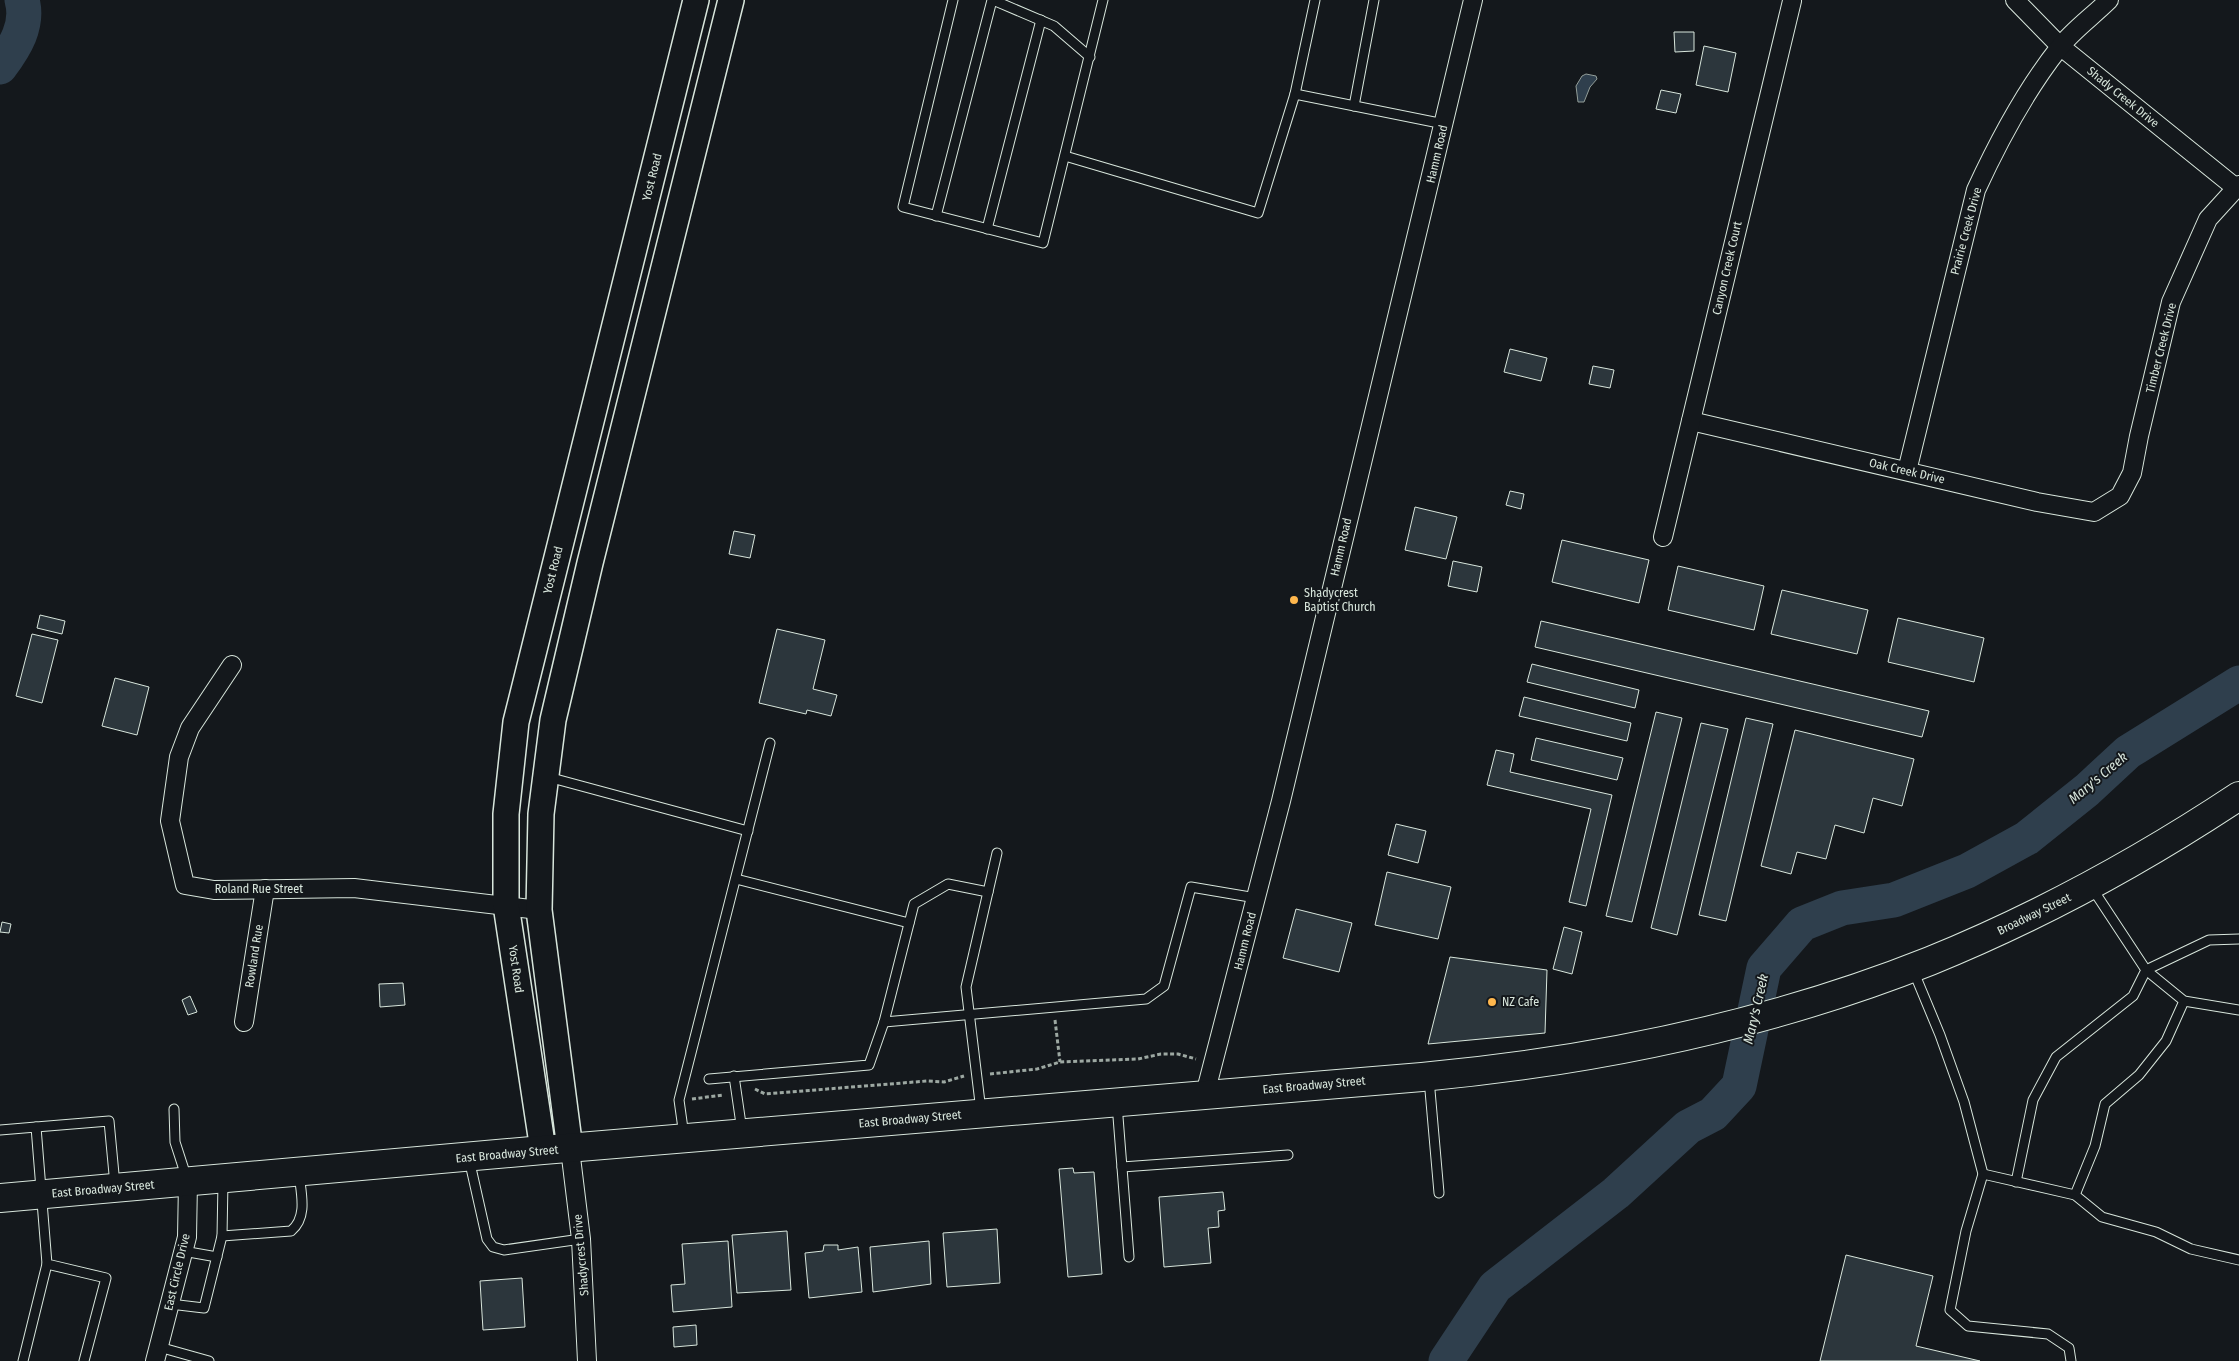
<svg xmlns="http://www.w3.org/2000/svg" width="2239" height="1361" viewBox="0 0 2239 1361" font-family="'Fira Sans Condensed',sans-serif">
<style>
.water{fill:#2f3f4d;stroke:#939e99}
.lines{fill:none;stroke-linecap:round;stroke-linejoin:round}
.river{stroke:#2f3f4d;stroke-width:35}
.building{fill:#2c363c;stroke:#d8e6dc}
.service-casing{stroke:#d8e6dc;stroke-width:11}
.minor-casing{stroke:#d8e6dc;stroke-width:20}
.secondary-casing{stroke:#d8e6dc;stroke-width:28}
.primary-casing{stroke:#d8e6dc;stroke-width:30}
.path{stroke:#9da8a2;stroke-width:3;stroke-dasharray:4 2.5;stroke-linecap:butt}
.service{stroke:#14181c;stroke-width:9}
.minor{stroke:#14181c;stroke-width:18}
.secondary{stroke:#14181c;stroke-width:25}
.primary{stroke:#14181c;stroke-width:28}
.poi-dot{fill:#ffb74d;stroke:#14181c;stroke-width:2}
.labels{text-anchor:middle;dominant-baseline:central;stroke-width:4;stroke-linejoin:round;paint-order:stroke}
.street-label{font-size:12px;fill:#d8e6dc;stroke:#14181c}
.poi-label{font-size:12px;fill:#d8e6dc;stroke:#14181c;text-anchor:start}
.water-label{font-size:14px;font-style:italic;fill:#d8e6dc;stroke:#14181c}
</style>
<rect width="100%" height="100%" fill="#14181c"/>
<polygon class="water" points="1586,74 1596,76 1597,79 1590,87 1584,102 1578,102 1576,86 1582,76"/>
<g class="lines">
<g class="river">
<path d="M 0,67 C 15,47 29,25 22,0"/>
<polyline points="1446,1361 1495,1287 1616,1193 1688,1127 1713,1114 1739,1086 1764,968 1802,924 1842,908 1894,900 1967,871 2027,838 2087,790 2128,752 2239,683"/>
</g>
</g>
<g class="building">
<polygon points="1674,32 1694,32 1694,51 1675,52"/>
<polygon points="1704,46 1736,53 1728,92 1696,85"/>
<polygon points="1661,90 1681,94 1676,113 1656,109"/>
<polygon points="1510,349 1547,358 1541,381 1504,372"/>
<polygon points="1593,366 1614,370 1610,388 1589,384"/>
<polygon points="1510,491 1524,494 1521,509 1506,505"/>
<polygon points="1415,507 1457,517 1446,559 1405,550"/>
<polygon points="734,531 755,535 750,558 729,554"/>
<polygon points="1562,540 1649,560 1639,603 1552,582"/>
<polygon points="1453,561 1482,567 1477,592 1448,586"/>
<polygon points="1678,566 1764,586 1754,630 1668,610"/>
<polygon points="1782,590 1868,610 1857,654 1771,634"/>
<polygon points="40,615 65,621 62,634 37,628"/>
<polygon points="1898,618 1984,638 1974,682 1888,662"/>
<polygon points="1541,621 1929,711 1922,737 1535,647"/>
<polygon points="777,629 825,640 813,689 837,695 831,716 807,710 806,714 759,703"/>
<polygon points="32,634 58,640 42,703 16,696"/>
<polygon points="1532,664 1639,690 1635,708 1527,682"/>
<polygon points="115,678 149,687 137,735 102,726"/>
<polygon points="1524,697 1631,723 1627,741 1519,716"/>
<polygon points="1656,712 1682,718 1632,922 1606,916"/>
<polygon points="1746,718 1773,724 1726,921 1699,915"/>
<polygon points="1701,723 1728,729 1677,935 1651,928"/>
<polygon points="1795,730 1914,759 1902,806 1873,798 1864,833 1835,825 1826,859 1797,852 1791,874 1761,866"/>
<polygon points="1536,738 1623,758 1617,780 1531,760"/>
<polygon points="1496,750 1514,754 1510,772 1612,795 1586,906 1569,902 1591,809 1487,785"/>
<polygon points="1396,824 1426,831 1418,863 1388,855"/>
<polygon points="1387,872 1451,887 1438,939 1375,925"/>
<polygon points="1296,909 1352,923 1339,972 1283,958"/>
<polygon points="2,922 11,924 9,933 0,932"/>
<polygon points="1564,927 1582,932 1572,974 1553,969"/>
<polygon points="1450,957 1547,970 1545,1033 1428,1044"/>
<polygon points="403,983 405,1005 380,1007 379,984"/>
<polygon points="190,996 197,1012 188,1015 182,1000"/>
<polygon points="1073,1168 1074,1173 1094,1172 1102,1274 1068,1277 1059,1169"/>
<polygon points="1223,1192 1225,1210 1218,1211 1219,1227 1208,1228 1211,1263 1164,1267 1159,1197"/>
<polygon points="997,1229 1000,1283 947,1287 943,1233"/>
<polygon points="787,1231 791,1290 737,1293 732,1235"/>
<polygon points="728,1241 732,1307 673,1312 671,1285 685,1284 682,1244"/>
<polygon points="929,1241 931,1284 873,1292 870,1247"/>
<polygon points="824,1245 838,1245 838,1250 858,1247 862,1292 809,1298 805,1253 823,1251"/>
<polygon points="1846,1255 1933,1276 1916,1346 1980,1361 1820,1361"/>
<polygon points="522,1278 525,1327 483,1330 480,1281"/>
<polygon points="696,1325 697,1345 674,1347 673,1327"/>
</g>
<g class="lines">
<defs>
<g id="service">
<polyline points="953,0 903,207 1043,243 1103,0"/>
<polyline points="993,0 1054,26 1090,57"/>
<polyline points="1295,94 1315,0"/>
<polyline points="1354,106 1374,0"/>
<polyline points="1065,156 1258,213 1295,94 1444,124"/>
<polyline points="936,216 992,0"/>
<polyline points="987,229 1041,20"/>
<polyline points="548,777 748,831"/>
<polyline points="736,879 909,923"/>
<polyline points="2239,939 2209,940 2146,970 2184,1001 2239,1010"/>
<polyline points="1913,970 1940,1035 1964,1102 1983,1174 1966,1231 1950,1310 1968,1326 2048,1334 2069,1348 2071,1361"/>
<polyline points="884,1022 1146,999 1164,986 1191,887 1256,898"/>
<polyline points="734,1076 742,1131"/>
<polyline points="709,1079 869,1065 884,1022 914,904 948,884 988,892"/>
<polyline points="1429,1079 1439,1193"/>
<polyline points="1117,1104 1129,1257"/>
<polyline points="174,1109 175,1142 187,1179"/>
<polyline points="981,1111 966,987 997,853"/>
<polyline points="36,1127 109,1121 115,1185"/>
<polyline points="0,1130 36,1127 47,1264 106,1278 84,1361"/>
<polyline points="684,1136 679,1100 770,743"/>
<polyline points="469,1159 487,1239 493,1247 504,1250 581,1239"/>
<polyline points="1122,1167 1288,1155"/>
<polyline points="1983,1174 2075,1195 2102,1217 2156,1232 2191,1249 2239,1260"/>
<polyline points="2016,1182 2033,1100 2056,1057 2133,996 2146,970 2092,888"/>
<polyline points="2075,1195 2095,1146 2105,1104 2139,1075 2166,1041 2184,1001"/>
<path d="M 222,1236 L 291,1231 C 308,1217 301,1193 299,1174"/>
<polyline points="183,1251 217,1257"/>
<polyline points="170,1304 204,1308 222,1236 223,1182"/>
<polyline points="159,1347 209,1361"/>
<polyline points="23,1361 47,1264"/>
</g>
<g id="minor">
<polyline points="2015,0 2060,46 2236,188"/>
<polyline points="1691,421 2037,502 2094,512 2120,496 2132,473 2139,436 2171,302 2208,219 2239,185"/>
<path d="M 1907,471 L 1976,190 C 1999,140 2025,91 2059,48 C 2073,30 2093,16 2109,0"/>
<polyline points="1663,537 1792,1"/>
<polyline points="232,665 190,728 179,757 170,821 185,885 214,890 354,888 539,910"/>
<polyline points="244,1022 265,889"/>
<polyline points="1205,1094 1281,801 1473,0"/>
<polyline points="570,1149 581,1239 587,1361"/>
<polyline points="155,1361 187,1237 188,1182"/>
</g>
<g id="secondary">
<polyline points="570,1149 539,910 541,814 553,720 590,563 731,0"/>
<polyline points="543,1150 506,905 506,814 516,722 696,0"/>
</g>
<path id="primary" d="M 0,1198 L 543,1150 L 1422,1077 C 1594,1061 1769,1025 1930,961 C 2038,917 2141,861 2239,796"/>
</defs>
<use href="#service" class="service-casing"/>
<use href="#minor" class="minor-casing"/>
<use href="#secondary" class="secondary-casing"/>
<use href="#primary" class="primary-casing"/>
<g class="path">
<polyline points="1055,1020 1060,1062"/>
<polyline points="990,1074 1037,1069 1060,1062 1138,1059 1161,1054 1178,1054 1196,1059"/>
<polyline points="755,1089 765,1094 927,1081 944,1082 964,1076"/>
<polyline points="692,1099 723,1095"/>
</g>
<use href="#service" class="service"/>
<use href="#minor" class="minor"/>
<use href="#secondary" class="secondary"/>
<use href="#primary" class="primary"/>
</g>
<g class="poi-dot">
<circle cx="1294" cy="600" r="5"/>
<circle cx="1492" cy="1002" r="5"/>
</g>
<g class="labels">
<g class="street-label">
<text transform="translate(2123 97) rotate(39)">Shady Creek Drive</text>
<text transform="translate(1437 154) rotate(-77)">Hamm Road</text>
<text transform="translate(652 177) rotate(-76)">Yost Road</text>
<text transform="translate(1966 231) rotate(-75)">Prairie Creek Drive</text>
<text transform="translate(1727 268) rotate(-77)">Canyon Creek Court</text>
<text transform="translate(2161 348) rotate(-76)">Timber Creek Drive</text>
<text transform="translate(1907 471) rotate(13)">Oak Creek Drive</text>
<text transform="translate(1341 547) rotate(-77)">Hamm Road</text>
<text transform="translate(553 570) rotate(-76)">Yost Road</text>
<text x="259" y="889">Roland Rue Street</text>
<text transform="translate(2034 914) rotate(-26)">Broadway Street</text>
<text transform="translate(1245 941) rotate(-76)">Hamm Road</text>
<text transform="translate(254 956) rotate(-81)">Rowland Rue</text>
<text transform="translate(516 969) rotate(82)">Yost Road</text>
<text transform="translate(1314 1085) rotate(-5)">East Broadway Street</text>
<text transform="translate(910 1119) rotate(-5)">East Broadway Street</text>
<text transform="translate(507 1154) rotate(-5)">East Broadway Street</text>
<text transform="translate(103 1189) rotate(-5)">East Broadway Street</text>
<text transform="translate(581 1255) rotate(-95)">Shadycrest Drive</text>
<text transform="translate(177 1272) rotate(-77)">East Circle Drive</text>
</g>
<g class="poi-label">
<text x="1304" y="593">Shadycrest<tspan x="1304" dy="14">Baptist Church</tspan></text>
<text x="1502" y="1002">NZ Cafe</text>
</g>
<g class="water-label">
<text transform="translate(2098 778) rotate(-40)">Mary's Creek</text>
<text transform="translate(1756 1009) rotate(-77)">Mary's Creek</text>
</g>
</g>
</svg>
